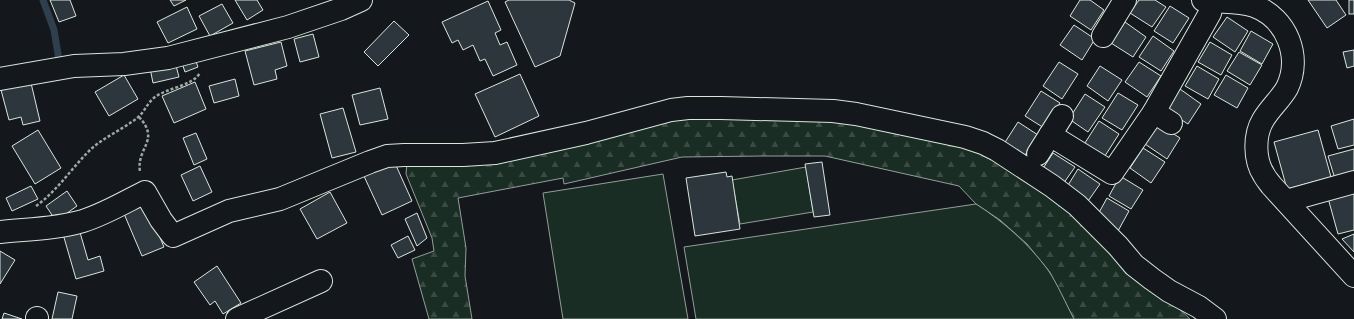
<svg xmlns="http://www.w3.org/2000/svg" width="1354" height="319" viewBox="0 0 1354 319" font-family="Roboto,sans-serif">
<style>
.forest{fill:url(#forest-firs);stroke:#939e99}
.pitch{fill:#1a2d24;stroke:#939e99}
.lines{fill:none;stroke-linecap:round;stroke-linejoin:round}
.stream{stroke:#2f3f4d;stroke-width:7}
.building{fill:#2c363c;stroke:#d8e6dc}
.minor-casing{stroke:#d8e6dc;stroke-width:24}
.path{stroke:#9da8a2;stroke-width:2.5;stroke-dasharray:3 2;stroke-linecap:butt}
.minor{stroke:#14181c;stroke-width:22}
</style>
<defs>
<pattern id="forest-firs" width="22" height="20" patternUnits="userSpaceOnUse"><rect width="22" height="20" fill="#1a2d24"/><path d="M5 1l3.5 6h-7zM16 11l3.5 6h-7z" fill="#3b4b43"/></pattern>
</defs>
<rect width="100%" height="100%" fill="#14181c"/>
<polygon class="forest" points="815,114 971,143 1060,198 1190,319 1074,319 1049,271 1027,244 1000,220 976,204 959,186 825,156 762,156 682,157 564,184 563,178 458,198 466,248 465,276 472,319 429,319 412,259 434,251 432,238 406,174 407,162 674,116"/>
<g class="pitch">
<polygon points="806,167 813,212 740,224 732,180"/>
<polygon points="663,174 688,319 563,319 543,193"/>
<path d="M 976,204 C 1004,222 1028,243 1048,270 C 1057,283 1066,304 1074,319 L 696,319 L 684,247 Z"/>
</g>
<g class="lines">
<polyline class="stream" points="43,0 54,30 60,66"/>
</g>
<g class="building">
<polygon points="50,0 70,0 76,16 59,22"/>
<polygon points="170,0 186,0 174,6"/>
<polygon points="235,0 257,0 263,10 247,20"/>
<polygon points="509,0 569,0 575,3 560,56 535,67 505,2"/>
<polygon points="1080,0 1090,0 1104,10 1091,30 1070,16"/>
<polygon points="1139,0 1155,0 1166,7 1152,27 1130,13"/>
<polygon points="1308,0 1336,0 1346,15 1327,28"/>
<rect x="1349" y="0" width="5" height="14"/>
<polygon points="488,1 501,30 495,33 500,45 507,42 517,65 493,76 485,59 480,61 473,45 463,50 458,40 452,43 442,22"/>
<polygon points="222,4 233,23 210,36 199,16"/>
<polygon points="1170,6 1189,18 1173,43 1154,31"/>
<polygon points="187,7 197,29 168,43 157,22"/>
<polygon points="1227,17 1248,31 1235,52 1213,37"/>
<polygon points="394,21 409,35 378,66 364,52"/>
<polygon points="1125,22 1146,37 1133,57 1111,43"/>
<polygon points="1074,25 1095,39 1082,60 1060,45"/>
<polygon points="1251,31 1273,44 1262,64 1240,51"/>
<polygon points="313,34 319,57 300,62 294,39"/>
<polygon points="1153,36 1174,51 1161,71 1139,57"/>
<polygon points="281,42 287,66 275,70 277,79 254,85 245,51"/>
<polygon points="1210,42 1232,55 1221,75 1198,62"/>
<polygon points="1354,50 1354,66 1347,68 1343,52"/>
<polygon points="1239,52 1262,65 1250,85 1227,71"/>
<polygon points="195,59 198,67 185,72 182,63"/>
<polygon points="175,62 179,77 153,83 150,68"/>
<polygon points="1059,62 1078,74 1062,99 1043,86"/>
<polygon points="1139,62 1161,76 1147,97 1125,82"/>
<polygon points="1100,66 1122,80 1108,101 1087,86"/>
<polygon points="1197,66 1219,79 1208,99 1185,86"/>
<polygon points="520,74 539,116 495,137 475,94"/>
<polygon points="124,75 138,99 109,116 95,92"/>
<polygon points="1226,75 1248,88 1237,108 1214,95"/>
<polygon points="235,79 239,96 214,103 209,86"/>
<polygon points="195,82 206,109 174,123 162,96"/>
<polygon points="31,83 40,121 23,125 21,117 9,120 1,90"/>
<polygon points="380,88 388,119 360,125 352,95"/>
<polygon points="1180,89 1201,104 1188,124 1166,110"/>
<polygon points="1041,91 1060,103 1044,128 1025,116"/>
<polygon points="1118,93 1138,105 1122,130 1102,118"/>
<polygon points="1085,94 1105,107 1088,132 1069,119"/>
<polygon points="343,108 356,152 332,158 320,114"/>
<polygon points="1354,119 1354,145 1338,149 1331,126"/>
<polygon points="1099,121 1119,134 1103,159 1083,146"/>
<polygon points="1018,122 1038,135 1022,160 1002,147"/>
<polygon points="1158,124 1180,138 1167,159 1145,144"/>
<polygon points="38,130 61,168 35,184 12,146"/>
<polygon points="1318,130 1331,177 1287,189 1274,142"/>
<polygon points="196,133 207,159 194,165 183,138"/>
<polygon points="1143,148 1165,162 1151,183 1130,168"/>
<polygon points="1354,149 1354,174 1335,179 1328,156"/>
<polygon points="1053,153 1075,167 1061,187 1040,173"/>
<polygon points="394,161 412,201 382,215 363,174"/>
<polygon points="822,162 830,215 814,217 805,164"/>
<polygon points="200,166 212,192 193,201 181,175"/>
<polygon points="1078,169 1100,184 1086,204 1065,190"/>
<polygon points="726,172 727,177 732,176 740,229 695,236 686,178"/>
<polygon points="1120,176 1143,190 1131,209 1109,196"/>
<polygon points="31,186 38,199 12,211 6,198"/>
<polygon points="67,191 77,206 56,221 46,206"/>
<polygon points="1354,191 1354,230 1338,234 1328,198"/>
<polygon points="330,192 347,223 317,239 300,209"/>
<polygon points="1107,198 1129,211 1118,231 1096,218"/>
<polygon points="144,200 164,247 142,256 122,209"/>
<polygon points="417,213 427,238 417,246 405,219"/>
<polygon points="79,229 88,260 100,256 104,271 76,279 63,234"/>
<polygon points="1354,234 1354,252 1342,239"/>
<polygon points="408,236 415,250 398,258 391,245"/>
<polygon points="0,251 15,260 0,284"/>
<polygon points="217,266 241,303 223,314 215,301 210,305 194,282"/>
<polygon points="58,292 77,296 72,319 52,319"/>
<polygon points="4,313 22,319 2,319"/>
</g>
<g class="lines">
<defs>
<g id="minor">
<path d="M 1203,0 C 1220,3 1237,0 1254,6 C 1287,18 1302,57 1287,88 C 1280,100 1270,108 1263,120 C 1254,135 1254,160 1264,175 C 1266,179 1269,182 1271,185 L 1354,276"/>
<polyline points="1103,36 1125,0"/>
<polyline points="0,79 74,66 124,64 168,58 288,27 341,9 361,0"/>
<polyline points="1154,112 1171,123"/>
<polyline points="1050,135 1112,173 1154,112 1210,13 1213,1"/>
<polyline points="1038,154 1062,116"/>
<polyline points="1286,201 1354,182"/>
<path d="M 0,232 C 28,229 56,229 83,221 C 105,214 125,202 145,192 L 161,220 L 173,236 L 229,211 L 280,199 L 370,162 L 387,156 L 404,155 L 463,155 L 495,153 L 586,133 L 671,110 L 688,108 L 721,108 L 833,111 L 856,114 L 965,137 L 983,143 L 997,150 L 1052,186 L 1077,205 L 1118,246 L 1134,265 L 1152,279 L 1169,291 L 1199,307 L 1215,319"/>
<polyline points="37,319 37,318"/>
<polyline points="237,319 321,281"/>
</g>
</defs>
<use href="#minor" class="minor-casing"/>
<g class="path">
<path d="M 139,117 C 161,141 136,147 140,172"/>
<path d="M 36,206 C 57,191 71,169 89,151 C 102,138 122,130 137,118 C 144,113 147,103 155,97 C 167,88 192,86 200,73"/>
</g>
<use href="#minor" class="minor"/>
</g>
</svg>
